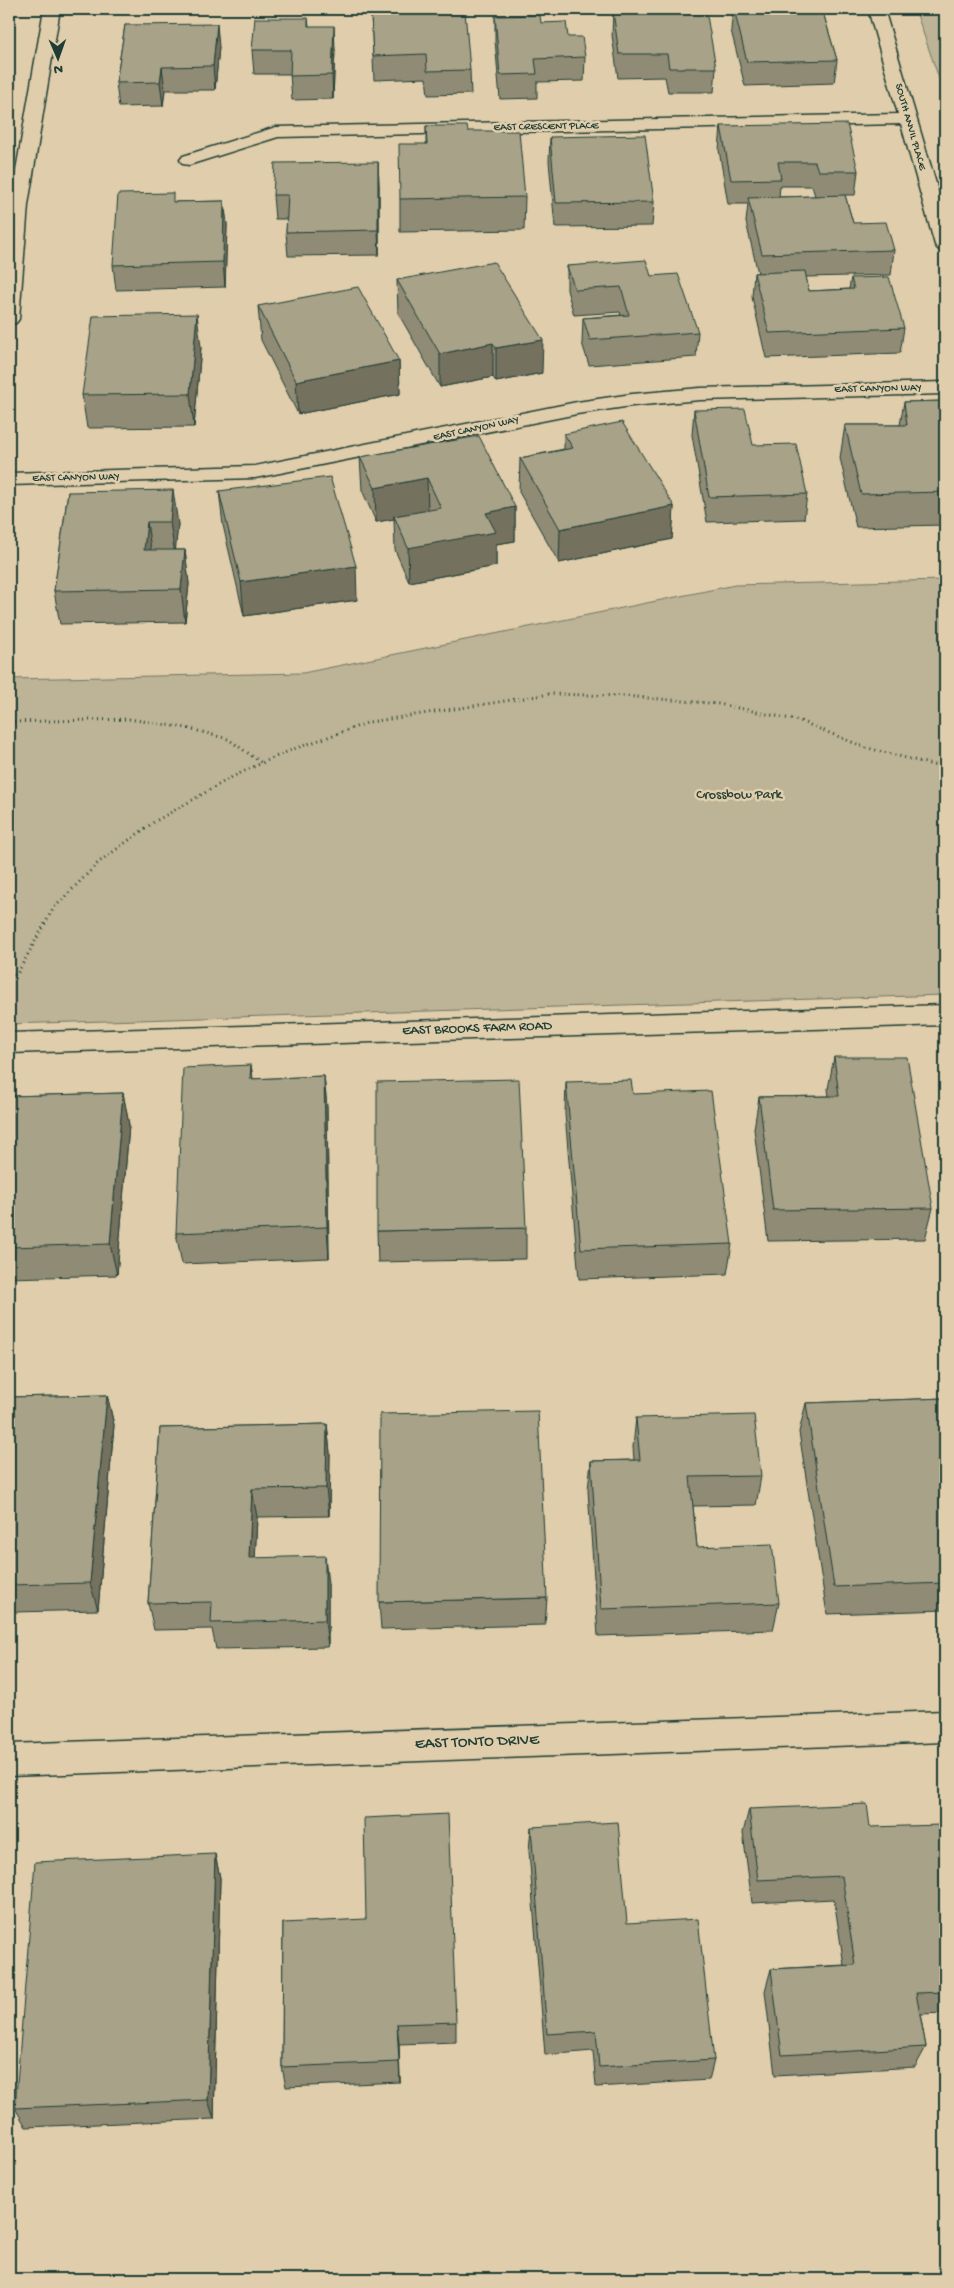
<svg xmlns="http://www.w3.org/2000/svg" width="954" height="2288" viewBox="0 0 954 2288" font-family="'Gochi Hand',sans-serif">
<style>
.green{fill:#bdb396;stroke:#6e7865}
.lines{fill:none;stroke-linecap:round;stroke-linejoin:round}
.minor-casing{stroke:#1f3d34;stroke-width:3}
.path{stroke:#1f3d34;stroke-width:3;stroke-dasharray:1 4;stroke-linecap:butt}
.minor{fill:#e0cdab;fill-rule:evenodd}
.wall{fill:#908b75;stroke:#1f3d34;fill-rule:evenodd}
.shaded-wall{fill:#75715f;stroke:#1f3d34}
.building{fill:#a7a288;stroke:#1f3d34}
.labels{text-anchor:middle;dominant-baseline:central;stroke-width:5;stroke-linejoin:round;paint-order:stroke}
.far-street-label{font-size:11px;fill:#1f3d34;stroke:#e0cdab}
.park-label{font-size:14px;fill:#274339;stroke:#e0cdab}
.street-label{font-size:14px;fill:#1f3d34;stroke:#e0cdab}
.near-street-label{font-size:16px;fill:#1f3d34;stroke:#e0cdab}
</style>
<rect width="100%" height="100%" fill="#e0cdab"/>
<filter id="ink" filterUnits="userSpaceOnUse"><feTurbulence type="fractalNoise" baseFrequency=".02" numOctaves="2"/><feDisplacementMap in="SourceGraphic" scale="10" xChannelSelector="R" yChannelSelector="G"/><feConvolveMatrix kernelMatrix="1 2 1 2 8 2 1 2 1" color-interpolation-filters="sRGB"/></filter>
<g filter="url(#ink)">
<g class="green">
<polygon points="915,9 945,9 945,96"/>
<polygon points="945,580 945,995 9,1024 9,679 303,673 735,585"/>
</g>
<g class="lines">
<defs>
<g id="minor">
<polygon points="44,9 60,9 28,205 19,319 16,323 9,325 10,205"/>
<polygon points="868,9 884,9 945,214 945,251 938,249 935,245 901,124 278,137 189,165 183,164 180,160 183,156 276,127 898,114"/>
<polygon points="945,382 945,394 700,400 632,406 577,414 255,478 9,485 9,473 255,466 577,402 632,394 700,388"/>
<polygon points="945,1005 945,1025 9,1053 9,1033"/>
<polygon points="945,1711 945,1742 9,1776 9,1744"/>
</g>
</defs>
<use href="#minor" class="minor-casing"/>
<g class="path">
<polyline points="9,722 129,719 187,728 228,739 262,763"/>
<polyline points="9,976 17,974 53,909 99,862 154,822 234,776 262,763 291,750 370,722 550,694 625,696 719,704 800,721 864,747 945,768"/>
</g>
<use href="#minor" class="minor"/>
</g>
<g class="wall">
<polygon points="733,9 822,9 837,60 834,83 745,86 731,30"/>
<polygon points="613,11 716,68 714,92 668,92 665,77 618,78 612,35"/>
<polygon points="371,14 470,70 471,94 428,95 426,78 374,80"/>
<polygon points="495,16 541,23 568,37 585,57 584,81 537,82 537,98 500,99 495,40"/>
<polygon points="308,18 309,26 335,49 333,99 292,100 290,74 254,74 252,50"/>
<polygon points="125,25 219,47 215,90 165,90 163,106 119,107 116,83"/>
<polygon points="426,126 468,131 525,197 524,230 400,232 400,199 426,144"/>
<path d="M 721,126 L 858,171 L 855,195 L 845,195 L 853,223 L 894,250 L 891,275 L 806,277 L 809,291 L 849,289 L 851,278 L 904,328 L 900,353 L 766,358 L 752,297 L 754,273 L 758,273 L 746,222 L 748,204 L 728,204 L 719,150 ZM 780,186 L 812,186 L 815,196 L 779,197 Z"/>
<polygon points="550,137 654,202 652,226 555,227 549,161"/>
<polygon points="378,162 379,186 379,255 288,256 286,232 287,219 275,219 273,195"/>
<polygon points="224,201 227,225 225,287 116,290 113,265 174,202"/>
<polygon points="567,266 651,276 698,332 696,357 589,365 582,343 583,318 621,315 620,312 574,315 567,290"/>
<polygon points="397,280 542,373 496,382 493,377 440,387 398,313"/>
<polygon points="258,306 399,361 400,394 298,414 261,340"/>
<polygon points="201,347 194,427 87,428 82,395"/>
<polygon points="945,401 945,525 856,527 840,458 845,425 900,425 904,402"/>
<polygon points="694,410 753,445 807,494 804,519 707,522 692,435"/>
<polygon points="564,434 674,506 672,539 559,563 519,492 520,458 564,449"/>
<polygon points="360,457 515,507 515,541 496,544 496,566 409,582 395,550 394,519 376,522 362,490"/>
<polygon points="219,491 357,600 244,616 223,525"/>
<polygon points="68,492 178,524 175,550 185,550 189,584 185,622 60,624 54,591"/>
<polygon points="834,1057 933,1208 925,1239 768,1241 754,1129 759,1097 829,1096 828,1089"/>
<polygon points="251,1065 253,1079 324,1076 327,1108 329,1258 182,1264 176,1233"/>
<polygon points="566,1082 633,1094 732,1244 727,1274 579,1279 565,1114"/>
<polygon points="123,1093 129,1125 117,1275 9,1278 9,1096"/>
<polygon points="526,1228 526,1259 378,1262 377,1231"/>
<polygon points="107,1395 114,1425 98,1610 14,1612 9,1596 9,1397"/>
<polygon points="945,1398 945,1610 827,1614 799,1432 806,1403"/>
<polygon points="636,1418 761,1476 756,1505 693,1506 697,1547 779,1603 773,1630 598,1636 588,1490 591,1461 634,1460 633,1447"/>
<polygon points="327,1424 330,1453 329,1516 257,1517 255,1558 328,1584 328,1647 216,1649 212,1629 154,1630 148,1603 160,1428"/>
<polygon points="547,1598 545,1625 381,1629 379,1602"/>
<polygon points="749,1809 870,1827 945,1851 945,2013 920,2014 926,2047 915,2067 775,2075 765,1991 771,1969 844,1965 834,1899 752,1903 743,1833"/>
<polygon points="531,1827 627,1923 714,2060 709,2080 596,2087 593,2051 545,2055 529,1851"/>
<polygon points="215,1854 220,1878 214,2119 26,2127 15,2108"/>
<polygon points="283,1923 456,2022 456,2042 399,2044 400,2082 286,2087 282,2067"/>
</g>
<g class="shaded-wall">
<polygon points="217,24 219,47 215,90 213,66"/>
<polygon points="334,26 335,49 333,99 332,75"/>
<polygon points="162,67 165,90 163,106 160,82"/>
<polygon points="378,162 379,186 379,255 378,230"/>
<polygon points="224,201 227,225 225,287 223,262"/>
<polygon points="197,314 201,347 194,427 190,394"/>
<polygon points="543,340 542,373 496,382 496,348"/>
<polygon points="493,343 493,377 440,387 440,354"/>
<polygon points="399,361 400,394 298,414 296,381"/>
<polygon points="427,478 428,512 394,516 394,519 376,522 375,488"/>
<polygon points="173,490 178,524 175,555 170,522"/>
<polygon points="674,506 672,539 559,563 560,529"/>
<polygon points="515,507 515,541 496,544 496,566 409,582 408,548 486,513"/>
<polygon points="147,522 152,556 144,550"/>
<polygon points="185,550 189,584 185,622 181,589"/>
<polygon points="356,566 357,600 244,616 241,582"/>
<polygon points="251,1065 255,1097 250,1079"/>
<polygon points="324,1076 327,1108 329,1258 327,1227"/>
<polygon points="123,1093 129,1125 117,1275 110,1244"/>
<polygon points="107,1395 114,1425 98,1610 90,1583"/>
<polygon points="327,1424 330,1453 329,1516 326,1488"/>
<polygon points="252,1489 257,1517 254,1585 249,1558"/>
<polygon points="325,1556 328,1584 328,1647 325,1620"/>
<polygon points="215,1854 220,1878 214,2119 208,2100"/>
<polygon points="397,2024 399,2044 400,2082 399,2062"/>
</g>
<g class="building">
<polygon points="734,9 822,9 837,60 747,62"/>
<polygon points="706,10 716,68 669,68 667,54 619,54 613,11"/>
<polygon points="465,11 470,70 427,71 426,54 373,56 371,14"/>
<polygon points="540,15 541,23 566,22 568,37 582,37 585,57 535,59 537,74 500,75 495,16"/>
<polygon points="255,18 308,18 308,26 334,26 332,75 290,76 291,50 252,50"/>
<polygon points="217,24 213,66 162,67 160,82 116,83 125,25"/>
<polygon points="847,124 858,171 818,171 815,162 778,162 781,179 731,180 721,126"/>
<polygon points="426,126 467,126 468,131 519,131 525,197 400,199 399,144 427,144"/>
<polygon points="645,135 654,202 556,203 550,137"/>
<polygon points="378,162 378,230 286,232 288,195 273,195 275,163"/>
<polygon points="173,193 173,202 224,201 223,262 113,265 118,194"/>
<polygon points="845,195 853,223 886,222 894,250 762,254 748,198"/>
<polygon points="646,260 651,276 678,274 698,332 590,340 583,318 629,315 621,287 575,290 567,266"/>
<polygon points="494,262 543,340 496,348 493,343 440,354 397,280"/>
<polygon points="805,271 809,291 854,289 851,278 889,277 904,328 769,333 754,273"/>
<polygon points="358,287 399,361 296,381 258,306"/>
<polygon points="197,314 190,394 82,395 93,316"/>
<polygon points="945,401 945,492 861,494 845,425 907,425 904,402"/>
<polygon points="745,409 753,445 796,444 807,494 709,497 694,410"/>
<polygon points="622,422 674,506 560,529 520,458 573,448 564,434"/>
<polygon points="479,436 515,507 486,513 496,532 408,548 394,516 441,508 427,478 375,488 360,457"/>
<polygon points="330,477 356,566 241,582 219,491"/>
<polygon points="173,490 170,522 147,522 144,550 185,550 181,589 54,591 68,492"/>
<polygon points="834,1057 907,1057 933,1208 773,1210 759,1097 839,1096"/>
<polygon points="251,1065 250,1079 324,1076 327,1227 176,1233 183,1068"/>
<polygon points="519,1079 526,1228 377,1231 377,1082"/>
<polygon points="631,1080 633,1094 711,1091 732,1244 581,1249 566,1082"/>
<polygon points="123,1093 110,1244 9,1247 9,1096"/>
<polygon points="107,1395 90,1583 9,1585 9,1552 11,1535 9,1535 9,1397"/>
<polygon points="945,1398 945,1583 834,1587 806,1403"/>
<polygon points="538,1411 547,1598 379,1602 380,1414"/>
<polygon points="754,1415 761,1476 690,1477 697,1547 772,1544 779,1603 601,1609 591,1461 640,1460 636,1418"/>
<polygon points="327,1424 326,1488 252,1489 249,1558 325,1556 325,1620 211,1623 212,1602 148,1603 160,1428"/>
<polygon points="867,1804 870,1827 941,1825 945,1851 945,1992 916,1993 926,2047 782,2055 771,1969 855,1965 842,1876 758,1880 749,1809"/>
<polygon points="448,1814 456,2022 397,2024 399,2062 282,2067 283,1923 366,1919 364,1818"/>
<polygon points="618,1822 627,1923 698,1919 714,2060 599,2067 596,2031 547,2034 531,1827"/>
<polygon points="215,1854 208,2100 15,2108 35,1862"/>
</g>
</g>
<g class="labels">
<g class="far-street-label">
<text transform="translate(546 127) rotate(-1)">EAST CRESCENT PLACE</text>
<text transform="translate(910 127) rotate(74)">SOUTH ANVIL PLACE</text>
<text transform="translate(878 389) rotate(-1)">EAST CANYON WAY</text>
<text transform="translate(476 429) rotate(-12)">EAST CANYON WAY</text>
<text transform="translate(76 478) rotate(-1)">EAST CANYON WAY</text>
</g>
<g class="park-label">
<text x="739" y="795">Crossbow Park</text>
</g>
<g class="street-label">
<text transform="translate(477 1029) rotate(-2)">EAST BROOKS FARM ROAD</text>
</g>
<g class="near-street-label">
<text transform="translate(477 1743) rotate(-2)">EAST TONTO DRIVE</text>
</g>
</g>
<rect width="954" height="2288" fill="none" stroke="#e0cdab" stroke-width="30"/>
<rect x="15" y="15" width="924" height="2258" fill="none" stroke="#1f3d34" stroke-width="2" filter="url(#ink)"/>
<g transform="translate(58 58) rotate(178)" stroke="#e0cdab" stroke-width="4" paint-order="stroke">
<path d="M0-4L9 19L0 12L-9 19Z" fill="#1f3d34"/>
<text y="-8" font-size="14" font-weight="bold" text-anchor="middle" fill="#1f3d34">N</text>
</g>
</svg>
